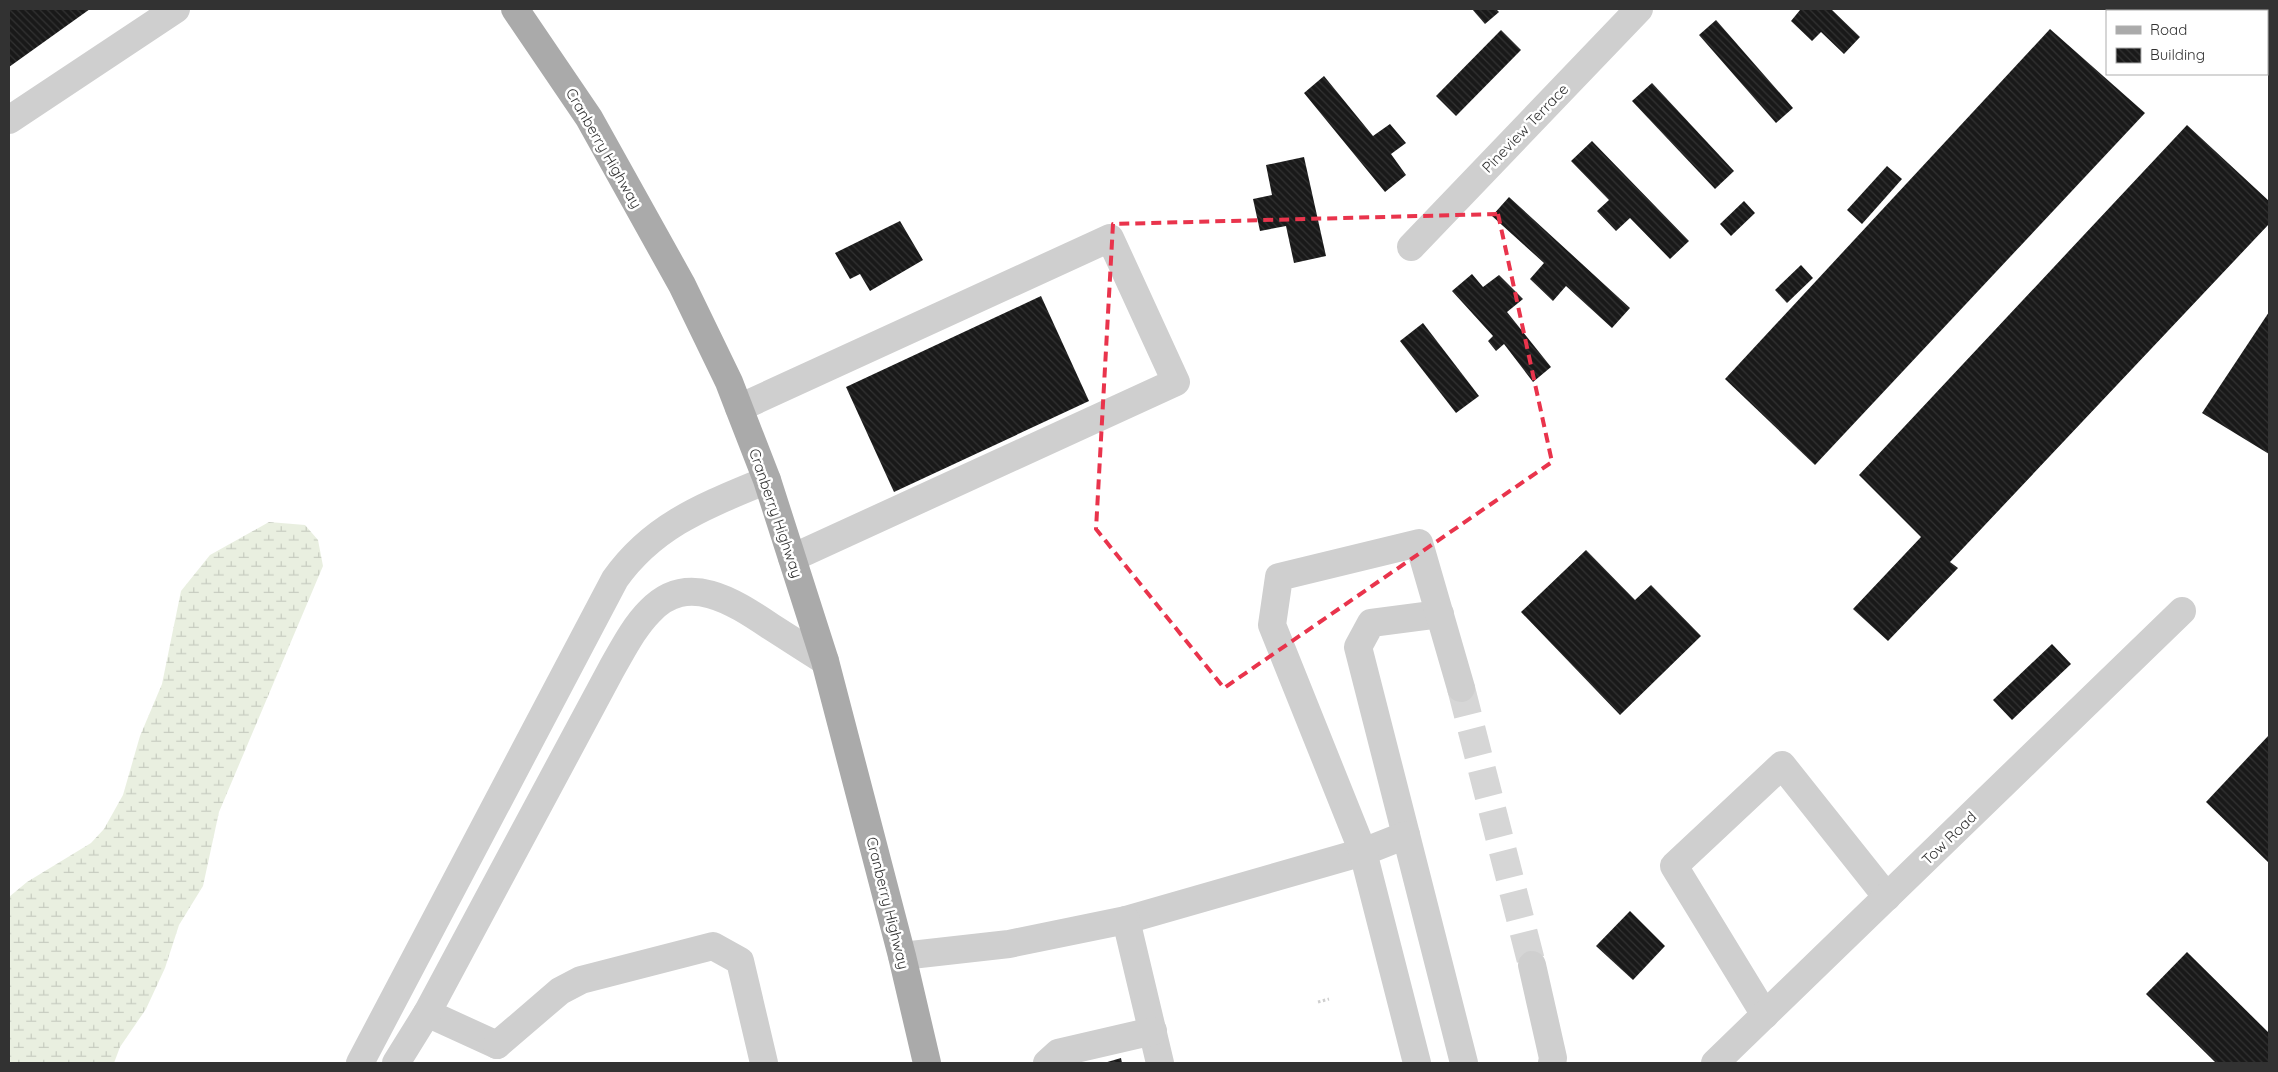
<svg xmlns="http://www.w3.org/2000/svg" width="2278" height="1072" viewBox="0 0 2278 1072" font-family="Quicksand,sans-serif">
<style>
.wetland{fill:url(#wetland-marsh)}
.building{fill:url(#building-back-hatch)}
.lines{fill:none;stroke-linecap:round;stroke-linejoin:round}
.minor-tunnel{stroke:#d6d6d6;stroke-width:28;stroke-dasharray:28 14;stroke-linecap:butt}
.path{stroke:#cfcfcf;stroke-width:3;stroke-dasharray:2.5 2.5;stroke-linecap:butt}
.minor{stroke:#cfcfcf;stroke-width:28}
.major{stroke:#aaa;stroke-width:28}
.marked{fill:none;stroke:#e9344c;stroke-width:4;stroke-dasharray:10 6;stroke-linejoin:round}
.labels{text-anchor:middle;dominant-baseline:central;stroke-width:5;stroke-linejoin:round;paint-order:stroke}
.street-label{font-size:15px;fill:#323232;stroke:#fff}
</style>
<defs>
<pattern id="wetland-marsh" width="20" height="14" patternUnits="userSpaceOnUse" patternTransform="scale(1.25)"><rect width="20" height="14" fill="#e9efe0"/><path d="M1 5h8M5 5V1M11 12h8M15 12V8" fill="none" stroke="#c8cdc1"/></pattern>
<pattern id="building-back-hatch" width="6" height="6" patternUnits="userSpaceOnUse" patternTransform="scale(1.25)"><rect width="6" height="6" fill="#191919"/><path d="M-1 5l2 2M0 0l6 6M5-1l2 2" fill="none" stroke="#323232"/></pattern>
</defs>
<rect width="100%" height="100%" fill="#fff"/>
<polygon class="wetland" points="269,522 305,525 318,540 323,566 219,812 203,886 179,925 165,968 146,1009 120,1047 114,1063 9,1063 9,897 27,882 91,843 104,829 123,795 140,736 162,684 181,591 210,555"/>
<g class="building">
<polygon points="9,9 90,9 9,67"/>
<polygon points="1472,9 1496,9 1499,12 1485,24"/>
<polygon points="1799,9 1831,9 1860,37 1844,54 1821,32 1812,41 1791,21 1800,10"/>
<polygon points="1716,20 1793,108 1776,123 1699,35"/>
<polygon points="2050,29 2145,113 1815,465 1725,379"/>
<polygon points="1501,30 1521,50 1456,116 1436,96"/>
<polygon points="1324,76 1373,136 1390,124 1406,143 1391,154 1406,175 1385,192 1304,93"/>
<polygon points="1652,83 1734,171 1715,189 1632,101"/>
<polygon points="2187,125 2269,201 2269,224 1950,562 1958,568 1888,641 1853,609 1921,537 1859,475"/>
<polygon points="1592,141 1689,241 1670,259 1630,218 1616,231 1597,211 1609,200 1571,161"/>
<polygon points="1304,157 1326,256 1294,263 1286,226 1260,231 1253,199 1272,195 1266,165"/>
<polygon points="1887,166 1902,179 1862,224 1847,210"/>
<polygon points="1509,197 1630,308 1612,328 1566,286 1553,301 1530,279 1544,263 1492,216"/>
<polygon points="1744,201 1755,213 1731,236 1720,224"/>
<polygon points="900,221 923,260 870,291 860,274 850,279 835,253"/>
<polygon points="1801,265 1813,278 1787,303 1775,290"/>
<polygon points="1472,274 1483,287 1499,275 1523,299 1507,312 1551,367 1533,382 1504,344 1496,351 1488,341 1493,336 1452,291"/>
<polygon points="1041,296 1089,401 894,492 846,387"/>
<polygon points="2269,312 2269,454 2202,413"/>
<polygon points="1423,323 1479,396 1456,413 1400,341"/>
<polygon points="1586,550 1635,600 1651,585 1701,636 1620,715 1521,612"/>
<polygon points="2052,644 2071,664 2012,720 1993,700"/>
<polygon points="2269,735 2269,863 2206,802"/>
<polygon points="1630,911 1665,946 1633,980 1596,946"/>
<polygon points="2187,952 2269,1033 2269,1063 2216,1063 2146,994"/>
<polygon points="1121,1058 1122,1063 1104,1063"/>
</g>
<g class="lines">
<polyline class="minor-tunnel" points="1461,688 1532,965"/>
<polyline class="path" points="1318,1002 1329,999"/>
<g class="minor">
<polyline points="9,120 176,9"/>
<polyline points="1411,247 1639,9"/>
<polyline points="739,408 1110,238 1176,382 792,558"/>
<polyline points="1406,835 1358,647 1371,623 1440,614"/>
<polyline points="1126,920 1363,852 1406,835 1464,1063"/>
<polyline points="902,956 1009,944 1126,920 1160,1063"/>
<polyline points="1532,965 1553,1058 1552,1063"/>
<polyline points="427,1013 497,1045"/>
<polyline points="1765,1015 1674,866 1782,765 1887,897"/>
<polyline points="497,1045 560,991 581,980 713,946 740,961 764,1063"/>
<path d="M 360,1063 L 615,579 C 654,524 707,505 767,480"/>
<path d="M 396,1063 L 427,1013 L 612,668 C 623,649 634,627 650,611 C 688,571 734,602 770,626 C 789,638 807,650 825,661"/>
<polyline points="1047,1063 1058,1053 1153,1031"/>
<polyline points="1417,1063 1363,852 1272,625 1279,577 1419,543 1461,688"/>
<polyline points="1715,1063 2182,611"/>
</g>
<polyline class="major" points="515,9 589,118 682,285 729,382 739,408 767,480 825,661 902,956 927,1063"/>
</g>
<path class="marked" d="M 1498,214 L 1552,462 L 1224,688 L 1096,529 L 1113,224 Z"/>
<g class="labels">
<g class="street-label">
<text transform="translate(1525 128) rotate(-46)">Pineview Terrace</text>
<text transform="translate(604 148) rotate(60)">Cranberry Highway</text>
<text transform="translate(776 513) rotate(71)">Cranberry Highway</text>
<text transform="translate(1949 838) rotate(-44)">Tow Road</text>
<text transform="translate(888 903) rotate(76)">Cranberry Highway</text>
</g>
</g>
<rect width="2278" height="1072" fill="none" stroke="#323232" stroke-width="20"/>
<rect x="2106" y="10" width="162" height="65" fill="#ffffff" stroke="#adadad"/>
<rect x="2116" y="26" width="25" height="8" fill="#aaaaaa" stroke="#adadad"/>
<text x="2150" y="35" font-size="15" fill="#323232">Road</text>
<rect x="2116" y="48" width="25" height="15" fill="url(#building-back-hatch)" stroke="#adadad"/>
<text x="2150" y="60" font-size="15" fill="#323232">Building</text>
</svg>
